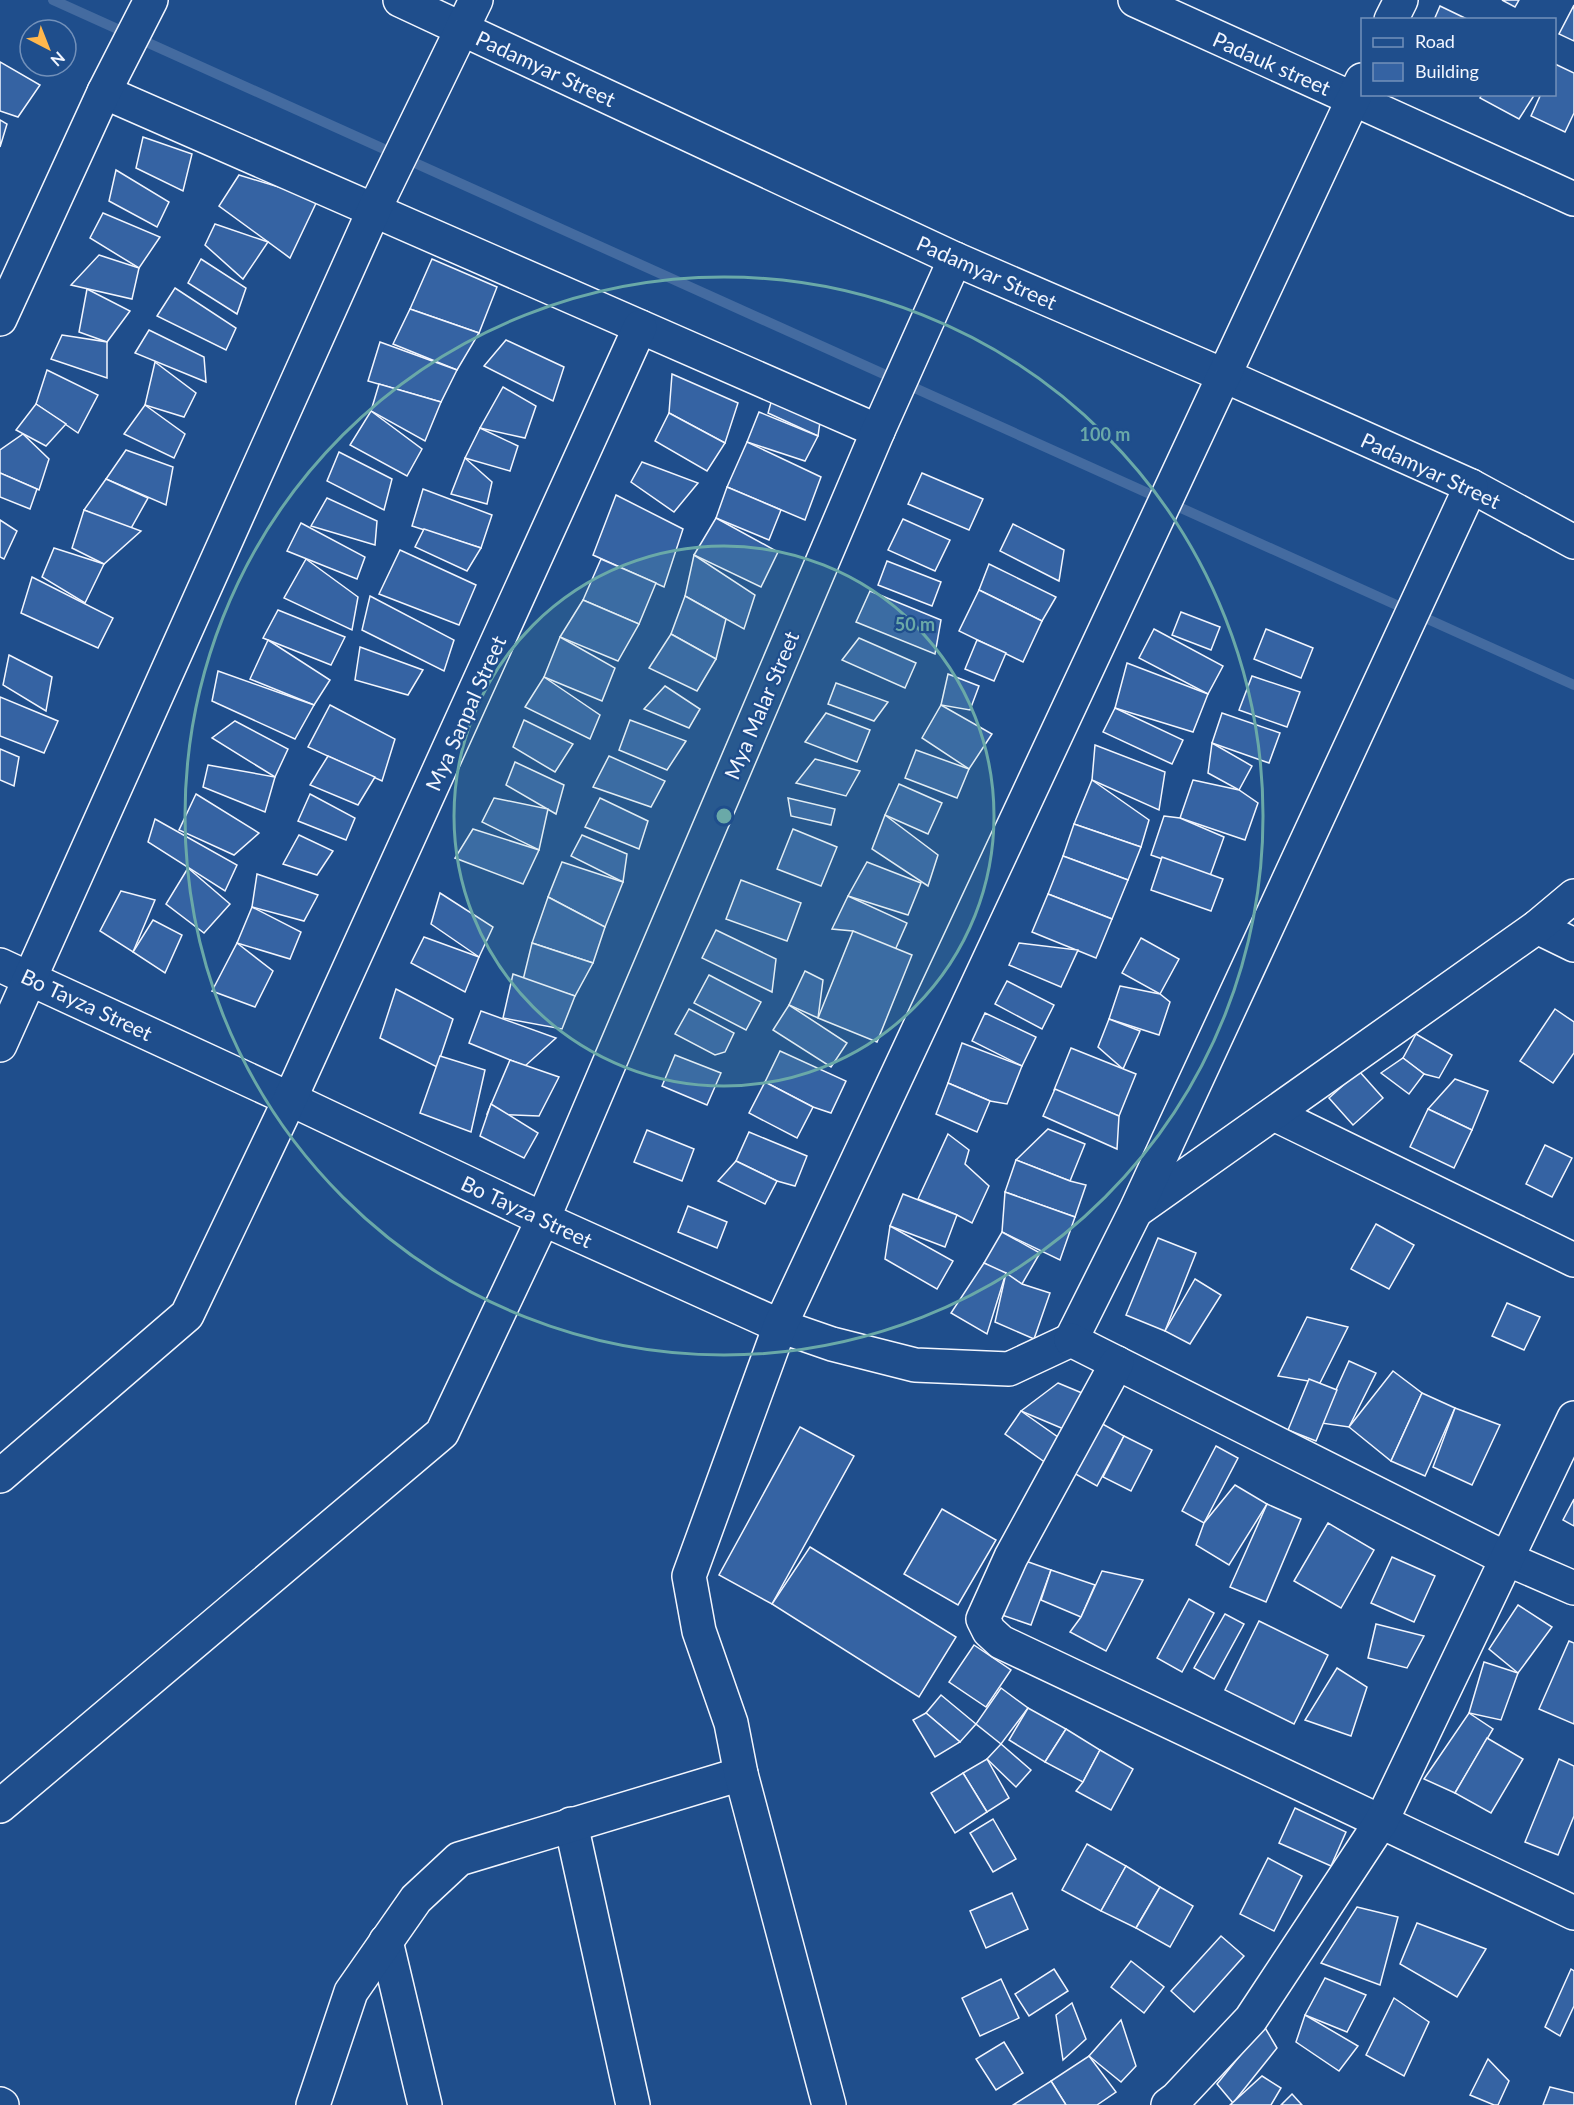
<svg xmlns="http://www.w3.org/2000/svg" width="1574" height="2105" viewBox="0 0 1574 2105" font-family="Lato,sans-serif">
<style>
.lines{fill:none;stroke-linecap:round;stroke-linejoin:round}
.stream{stroke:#446ba0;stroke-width:10}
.building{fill:#3563a3;stroke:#f2f6ff;stroke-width:1.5}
.minor-casing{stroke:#f2f6ff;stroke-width:36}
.minor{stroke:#1f4e8c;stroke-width:33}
.ring{fill:none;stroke:#6aa9a8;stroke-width:3}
.labels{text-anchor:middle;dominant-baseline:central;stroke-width:4.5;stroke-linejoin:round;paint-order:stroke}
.street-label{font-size:21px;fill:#f2f6ff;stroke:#1f4e8c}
.centre{fill:#6aa9a8;stroke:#1f4e8c;stroke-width:3}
.ring-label{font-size:18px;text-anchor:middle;font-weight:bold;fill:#6aa9a8;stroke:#1f4e8c;stroke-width:4.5;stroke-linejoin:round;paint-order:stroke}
</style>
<rect width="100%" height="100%" fill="#1f4e8c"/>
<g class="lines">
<polyline class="stream" points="53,0 1574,685"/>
</g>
<g class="building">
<polygon points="1502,0 1519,0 1515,7"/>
<polygon points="1574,5 1574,41 1559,34"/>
<polygon points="1440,6 1469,20 1434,20"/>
<polygon points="0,62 40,85 18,117 0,111"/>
<polygon points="1555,64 1574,73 1574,113 1565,132 1531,116 1541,94 1554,94"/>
<polygon points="1482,94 1535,94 1519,119 1480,98"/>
<polygon points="0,120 7,124 0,147"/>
<polygon points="143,137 192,154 183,191 136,168"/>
<polygon points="116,170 169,202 157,227 109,201"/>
<polygon points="239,175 318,199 290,258 219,206"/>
<polygon points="103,213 160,237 139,268 90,238"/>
<polygon points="215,224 268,242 243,279 205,245"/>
<polygon points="99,255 139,268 132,299 71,285"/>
<polygon points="201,259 246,288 237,314 188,283"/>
<polygon points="432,259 497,287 479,333 410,309"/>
<polygon points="175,288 236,328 226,350 157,316"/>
<polygon points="87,289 130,311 107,342 79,332"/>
<polygon points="410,309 479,333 457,370 393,344"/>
<polygon points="149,330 204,357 206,382 135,353"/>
<polygon points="62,335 107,342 107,378 51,359"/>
<polygon points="506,340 564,367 553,401 484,366"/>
<polygon points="380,342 457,370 441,402 368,381"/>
<polygon points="155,362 196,393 184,417 145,405"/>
<polygon points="47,370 98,395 78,433 36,404"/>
<polygon points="672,374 738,403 725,443 669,413"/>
<polygon points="379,384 441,402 425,441 371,411"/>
<polygon points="503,387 536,406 525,438 480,428"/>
<polygon points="772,399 820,422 818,436 768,413"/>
<polygon points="36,404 66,424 46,446 16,430"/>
<polygon points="145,405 185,434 174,458 124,434"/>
<polygon points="371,411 422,449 407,476 350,445"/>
<polygon points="759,412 818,436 805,461 747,442"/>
<polygon points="669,413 725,443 707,471 655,441"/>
<polygon points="480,428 518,446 510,471 465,458"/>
<polygon points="23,434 49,459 39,490 0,473 0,450"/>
<polygon points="747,442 821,477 805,520 727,487"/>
<polygon points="126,450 173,467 166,505 106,479"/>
<polygon points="339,452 392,479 384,510 327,481"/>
<polygon points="465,458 492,482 487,504 451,494"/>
<polygon points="642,462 698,483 674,512 631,482"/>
<polygon points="0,473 37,489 30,509 0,497"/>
<polygon points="922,473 983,499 969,530 908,504"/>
<polygon points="106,479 148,498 130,530 84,510"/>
<polygon points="727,487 781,510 769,540 716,518"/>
<polygon points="423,489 492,515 481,548 412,526"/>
<polygon points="616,495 683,529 664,587 593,555"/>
<polygon points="327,498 377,521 375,545 311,526"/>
<polygon points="84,510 141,531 104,564 72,548"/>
<polygon points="716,518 778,552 761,587 694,555"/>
<polygon points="903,519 950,540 935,571 888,550"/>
<polygon points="0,520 17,531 4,559 0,557"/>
<polygon points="301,523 365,557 357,579 287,551"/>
<polygon points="1013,524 1064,550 1059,581 1000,551"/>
<polygon points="424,529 481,548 467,571 415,547"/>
<polygon points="54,548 104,564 85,603 42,577"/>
<polygon points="400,550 476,585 459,625 379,594"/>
<polygon points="694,555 755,595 744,629 685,596"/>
<polygon points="306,559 358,597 352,630 284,598"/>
<polygon points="601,559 656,583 639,624 583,600"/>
<polygon points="887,561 941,582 932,606 878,585"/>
<polygon points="989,564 1056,597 1042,621 979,590"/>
<polygon points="32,577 113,618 98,648 21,613"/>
<polygon points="979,590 1042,621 1023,662 959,631"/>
<polygon points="870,591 941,620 935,654 856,622"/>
<polygon points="370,596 454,640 444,671 362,630"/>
<polygon points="685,596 726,619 716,659 671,634"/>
<polygon points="583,600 639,624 618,661 560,637"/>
<polygon points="278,610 345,637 331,665 263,638"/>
<polygon points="1181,612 1220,627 1211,650 1172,635"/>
<polygon points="1154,629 1223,666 1208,694 1139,658"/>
<polygon points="1266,629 1313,648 1301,678 1254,659"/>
<polygon points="671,634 716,659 697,691 649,668"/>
<polygon points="560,637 615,668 602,701 544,677"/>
<polygon points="859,638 916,663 905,688 842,660"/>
<polygon points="268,640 330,680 314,705 250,679"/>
<polygon points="977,640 1006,653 994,681 965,669"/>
<polygon points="360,647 423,670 408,695 355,680"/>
<polygon points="9,655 52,677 46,711 3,685"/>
<polygon points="1127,663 1208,694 1193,732 1115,708"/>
<polygon points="218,671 314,705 295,739 212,701"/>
<polygon points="948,674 979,686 970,710 941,705"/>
<polygon points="1252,676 1300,692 1287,727 1239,710"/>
<polygon points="544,677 600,715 590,739 525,707"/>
<polygon points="836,683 888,702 874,721 828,704"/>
<polygon points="665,686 700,709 689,728 644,709"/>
<polygon points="0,697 58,721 44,753 0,736"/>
<polygon points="330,705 395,739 382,781 308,747"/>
<polygon points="941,705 992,734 969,769 922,738"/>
<polygon points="1115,708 1183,740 1172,764 1103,732"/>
<polygon points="826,713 870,730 857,762 805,742"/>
<polygon points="1222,713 1280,733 1269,763 1212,743"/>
<polygon points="524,720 573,744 555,772 513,747"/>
<polygon points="630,720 686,741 667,770 619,750"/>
<polygon points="235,721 288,749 275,777 212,738"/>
<polygon points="1212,743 1252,766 1239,790 1208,773"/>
<polygon points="1095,745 1165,772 1159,810 1092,780"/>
<polygon points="0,749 19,757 14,786 0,780"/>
<polygon points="916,750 969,769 957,798 905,778"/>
<polygon points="328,756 375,777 358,805 310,785"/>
<polygon points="609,756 665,781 651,807 593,787"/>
<polygon points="815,759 860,771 846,796 796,783"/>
<polygon points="515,762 564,785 556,814 506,785"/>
<polygon points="208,765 275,777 265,812 203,787"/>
<polygon points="1092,780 1149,820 1141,847 1074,824"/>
<polygon points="1193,780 1239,790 1258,803 1245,840 1180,818"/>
<polygon points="899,784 942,803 928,834 885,815"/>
<polygon points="196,794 259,833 234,855 179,830"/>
<polygon points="310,794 355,818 346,840 298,821"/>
<polygon points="494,798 548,809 539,850 482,822"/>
<polygon points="600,798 648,821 639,849 585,827"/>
<polygon points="788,798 835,809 831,825 791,816"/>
<polygon points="885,815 938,855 928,886 872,849"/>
<polygon points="1164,816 1180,818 1224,837 1210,876 1151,855"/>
<polygon points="155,819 237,865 225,891 148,842"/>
<polygon points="1074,824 1141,847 1128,880 1063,856"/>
<polygon points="473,829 539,850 523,884 455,858"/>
<polygon points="793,829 837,847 821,886 777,869"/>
<polygon points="299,835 333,851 317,875 283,864"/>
<polygon points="582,835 627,854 623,882 571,856"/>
<polygon points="1063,856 1128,880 1112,919 1048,894"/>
<polygon points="1162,857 1223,879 1211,911 1151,890"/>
<polygon points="562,862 623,882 605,927 548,897"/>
<polygon points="867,862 921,883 908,915 848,896"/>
<polygon points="188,868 230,904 204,933 166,904"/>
<polygon points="257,874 318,895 304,921 252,907"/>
<polygon points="741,880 801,903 787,941 726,919"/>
<polygon points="121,891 155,900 133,952 100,931"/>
<polygon points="440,893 493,927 479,957 431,924"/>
<polygon points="1048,894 1112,919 1096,958 1032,932"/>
<polygon points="848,896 907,923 892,957 853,931 832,929"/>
<polygon points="548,897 605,927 593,963 532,943"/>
<polygon points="252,907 301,932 290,959 237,943"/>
<polygon points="153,920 182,935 165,973 133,952"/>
<polygon points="716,930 776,959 772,992 702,958"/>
<polygon points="853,931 912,955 877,1042 818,1018"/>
<polygon points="424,937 479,957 465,992 411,963"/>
<polygon points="1141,938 1179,959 1160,994 1122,973"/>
<polygon points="237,943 273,971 255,1007 212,991"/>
<polygon points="532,943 593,963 575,996 523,980"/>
<polygon points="1019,943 1078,950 1061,987 1009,965"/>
<polygon points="805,971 823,980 818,1018 789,1005"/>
<polygon points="513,974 575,996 562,1029 503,1018"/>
<polygon points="709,975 761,1002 746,1030 694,1003"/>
<polygon points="1007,981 1054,1005 1042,1029 995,1004"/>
<polygon points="1120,986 1160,994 1170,1002 1159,1035 1109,1019"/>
<polygon points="396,989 453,1019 437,1067 380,1038"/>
<polygon points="789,1005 847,1043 831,1067 773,1030"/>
<polygon points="689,1009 734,1033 725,1052 715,1055 675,1034"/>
<polygon points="1555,1009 1574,1022 1574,1053 1553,1083 1520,1061"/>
<polygon points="481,1011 556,1038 525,1066 469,1043"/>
<polygon points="985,1013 1036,1037 1022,1066 972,1041"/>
<polygon points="1109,1019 1140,1031 1123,1069 1098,1047"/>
<polygon points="1416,1034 1452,1055 1439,1078 1424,1074 1403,1058"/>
<polygon points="962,1043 1022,1066 1007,1104 990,1101 948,1083"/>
<polygon points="1071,1048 1136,1074 1119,1116 1054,1090"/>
<polygon points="780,1051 846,1081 831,1113 813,1107 765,1082"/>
<polygon points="675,1055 721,1073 707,1105 662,1086"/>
<polygon points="440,1056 485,1070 471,1132 420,1113"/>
<polygon points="1403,1058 1424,1074 1409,1094 1381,1073"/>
<polygon points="510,1060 559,1077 539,1116 487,1114"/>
<polygon points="1359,1071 1383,1098 1353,1125 1329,1098"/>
<polygon points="1455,1079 1488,1091 1472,1130 1428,1109"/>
<polygon points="765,1082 813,1107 797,1138 749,1113"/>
<polygon points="948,1083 990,1101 977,1132 936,1114"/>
<polygon points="1055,1089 1119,1116 1117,1149 1043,1116"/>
<polygon points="491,1104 538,1133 524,1158 480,1136"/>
<polygon points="1428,1109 1472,1130 1454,1168 1410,1147"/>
<polygon points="1048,1129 1085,1144 1070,1181 1016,1160"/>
<polygon points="647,1130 694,1149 682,1181 634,1162"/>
<polygon points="749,1132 807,1156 795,1186 777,1181 736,1161"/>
<polygon points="948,1134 969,1150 965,1164 989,1186 972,1223 957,1215 918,1199"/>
<polygon points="1545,1145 1572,1158 1552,1197 1526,1184"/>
<polygon points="1016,1160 1070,1181 1086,1185 1075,1217 1005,1192"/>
<polygon points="736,1161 777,1181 765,1204 718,1181"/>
<polygon points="1005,1192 1075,1217 1060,1260 1002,1232"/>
<polygon points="903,1194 957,1215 945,1247 890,1226"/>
<polygon points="688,1206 727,1222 717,1248 678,1232"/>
<polygon points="1376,1224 1414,1245 1389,1289 1351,1269"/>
<polygon points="890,1226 953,1261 937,1289 885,1259"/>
<polygon points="1002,1232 1040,1253 1022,1284 984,1263"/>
<polygon points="1158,1238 1196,1253 1165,1331 1126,1315"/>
<polygon points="984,1263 1006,1273 987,1334 951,1313"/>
<polygon points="1006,1273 1022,1284 1050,1293 1034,1339 995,1322"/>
<polygon points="1195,1279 1221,1295 1190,1344 1165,1331"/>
<polygon points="1507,1303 1540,1317 1524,1350 1492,1336"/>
<polygon points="1307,1317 1348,1327 1320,1383 1278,1376"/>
<polygon points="1349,1361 1376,1373 1349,1427 1321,1423"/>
<polygon points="1393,1371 1422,1393 1391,1461 1349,1427"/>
<polygon points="1309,1379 1337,1390 1316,1441 1288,1430"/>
<polygon points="1058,1383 1082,1393 1066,1430 1021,1411"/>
<polygon points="1422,1393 1455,1408 1425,1476 1391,1461"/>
<polygon points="1455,1408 1500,1425 1472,1485 1433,1467"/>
<polygon points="1021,1411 1062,1440 1046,1463 1005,1434"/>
<polygon points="1099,1422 1124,1436 1097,1486 1072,1472"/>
<polygon points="800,1427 854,1456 772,1604 719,1575"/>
<polygon points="1124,1436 1152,1450 1131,1491 1103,1477"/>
<polygon points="1216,1446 1238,1458 1204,1523 1182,1511"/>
<polygon points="1235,1485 1267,1504 1229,1565 1196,1545 1204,1523"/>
<polygon points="1574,1499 1574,1526 1563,1520"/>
<polygon points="1267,1504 1301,1519 1266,1602 1230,1587"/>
<polygon points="942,1509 996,1540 958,1605 904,1574"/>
<polygon points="1328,1523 1374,1550 1341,1608 1294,1581"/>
<polygon points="810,1547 956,1637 919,1697 772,1604"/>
<polygon points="1392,1557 1435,1576 1414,1622 1371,1603"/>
<polygon points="1020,1559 1051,1570 1031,1625 999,1614"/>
<polygon points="1051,1570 1095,1585 1081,1617 1041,1600"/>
<polygon points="1102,1571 1143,1580 1106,1651 1070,1632 1081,1617"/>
<polygon points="1189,1599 1214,1613 1182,1672 1157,1658"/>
<polygon points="1518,1605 1552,1627 1518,1673 1489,1649"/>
<polygon points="1225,1614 1244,1624 1214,1679 1194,1668"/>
<polygon points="1259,1621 1328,1655 1294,1724 1225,1690"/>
<polygon points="1376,1624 1424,1636 1407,1668 1368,1658"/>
<polygon points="1569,1641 1574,1643 1574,1724 1539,1709"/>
<polygon points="974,1645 1011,1670 986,1707 949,1682"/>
<polygon points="1484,1662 1518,1673 1501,1720 1469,1713"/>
<polygon points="1337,1668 1367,1687 1351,1736 1305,1720"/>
<polygon points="1001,1688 1028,1708 1001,1744 976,1724"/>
<polygon points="941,1695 976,1724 960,1742 926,1713"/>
<polygon points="1028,1708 1066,1729 1045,1762 1009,1740"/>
<polygon points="926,1713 960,1742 935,1757 913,1720"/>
<polygon points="1469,1713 1493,1729 1455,1793 1424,1779"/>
<polygon points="1066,1729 1100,1750 1083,1782 1045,1762"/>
<polygon points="1487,1738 1523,1759 1491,1813 1455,1793"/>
<polygon points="1001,1744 1031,1770 1016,1787 987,1759"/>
<polygon points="1100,1750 1133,1769 1111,1810 1076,1791 1083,1782"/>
<polygon points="987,1759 1009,1798 987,1812 963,1773"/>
<polygon points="1559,1759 1574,1766 1574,1816 1558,1855 1525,1842"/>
<polygon points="963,1773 987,1812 955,1833 931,1793"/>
<polygon points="1295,1808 1346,1832 1331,1866 1279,1843"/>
<polygon points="993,1819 1016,1859 993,1872 970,1833"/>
<polygon points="1087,1844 1126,1866 1101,1911 1062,1890"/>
<polygon points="1268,1858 1302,1876 1274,1931 1240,1914"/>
<polygon points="1126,1866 1160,1887 1136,1928 1101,1911"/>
<polygon points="1160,1887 1193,1906 1170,1947 1136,1928"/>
<polygon points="1012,1893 1028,1929 986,1948 970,1911"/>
<polygon points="1357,1907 1398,1917 1380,1985 1321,1963"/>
<polygon points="1417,1923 1486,1949 1457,1997 1400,1964"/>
<polygon points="1221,1936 1244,1956 1194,2012 1171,1991"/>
<polygon points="1131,1961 1164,1987 1144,2013 1111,1987"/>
<polygon points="1054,1969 1068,1991 1029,2016 1015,1994"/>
<polygon points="1571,1969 1574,1971 1574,2006 1560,2036 1545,2027"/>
<polygon points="1325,1978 1366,1995 1347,2032 1305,2015"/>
<polygon points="1001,1979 1019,2018 980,2036 962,1998"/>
<polygon points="1394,1998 1429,2022 1404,2076 1366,2055"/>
<polygon points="1072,2003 1086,2039 1063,2060 1056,2015"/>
<polygon points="1305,2015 1358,2046 1339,2071 1296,2042"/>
<polygon points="1121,2020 1136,2066 1121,2082 1089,2056"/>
<polygon points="1264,2026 1277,2048 1233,2103 1217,2084"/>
<polygon points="1004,2042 1023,2073 996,2090 976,2059"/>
<polygon points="1089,2056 1116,2092 1097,2105 1066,2105 1051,2081"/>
<polygon points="1488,2059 1509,2081 1498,2105 1494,2105 1470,2095"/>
<polygon points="1262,2076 1281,2088 1271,2105 1230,2105"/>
<polygon points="1051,2081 1066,2105 1013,2105"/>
<polygon points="1550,2087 1574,2093 1574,2105 1543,2105"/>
<polygon points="1292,2094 1302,2105 1281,2105"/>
</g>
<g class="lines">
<defs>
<g id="minor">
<polyline points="400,0 955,259 1223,375 1471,486 1574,542"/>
<polyline points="1135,0 1574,199"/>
<polyline points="1391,20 1401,0"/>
<polyline points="104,92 878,431"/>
<polyline points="0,319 104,92 151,0"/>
<polyline points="1537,927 1574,945"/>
<polyline points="0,965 290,1099 543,1219 780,1326 832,1344 915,1365 1009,1369 1071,1340"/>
<polyline points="0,1045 374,210 476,0"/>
<polyline points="1274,1114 1574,1260"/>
<polyline points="1137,1210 1537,927 1574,896"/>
<polyline points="1071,1340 1136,1210 1471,486"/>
<polyline points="1071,1340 1507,1559 1574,1588"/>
<polyline points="1117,1363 1011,1557 983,1619 989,1631 1001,1642 1574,1913"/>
<polyline points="0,1476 187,1315 290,1099 640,327"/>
<polyline points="0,1806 442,1433 543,1219 878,431 955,259"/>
<polyline points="571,1824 633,2105"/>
<polyline points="386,1941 425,2105"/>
<polyline points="0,2104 2,2105"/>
<polyline points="313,2105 351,1992 416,1899 459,1859 741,1774"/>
<polyline points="829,2105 741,1774 731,1723 699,1631 689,1576 780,1326 1362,80"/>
<polyline points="1168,2105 1176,2099 1251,2019 1381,1822 1574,1418"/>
</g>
</defs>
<use href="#minor" class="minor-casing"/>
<use href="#minor" class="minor"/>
</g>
<circle cx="724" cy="816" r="270" fill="#6aa9a8" fill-opacity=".12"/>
<g class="ring">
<circle cx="724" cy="816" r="270"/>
<circle cx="724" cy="816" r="539"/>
</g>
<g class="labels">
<g class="street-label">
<text transform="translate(1272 63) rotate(24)">Padauk street</text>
<text transform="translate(546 68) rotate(25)">Padamyar Street</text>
<text transform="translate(987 272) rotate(24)">Padamyar Street</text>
<text transform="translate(1431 470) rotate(25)">Padamyar Street</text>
<text transform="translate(761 705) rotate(-67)">Mya Malar Street</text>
<text transform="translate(465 713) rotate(-66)">Mya Sanpal Street</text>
<text transform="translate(87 1004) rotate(25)">Bo Tayza Street</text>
<text transform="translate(527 1211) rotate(25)">Bo Tayza Street</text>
</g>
</g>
<circle cx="724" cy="816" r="9" class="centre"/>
<g class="ring-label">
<text x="1105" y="441">100 m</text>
<text x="915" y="631">50 m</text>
</g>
<rect x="1361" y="18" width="195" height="78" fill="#1f4e8c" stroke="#7391ba" stroke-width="1.5"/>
<rect x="1373" y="38" width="30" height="9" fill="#1f4e8c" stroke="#7391ba" stroke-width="1.5"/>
<text x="1415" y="48" font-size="18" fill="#f2f6ff">Road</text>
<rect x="1373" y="63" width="30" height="18" fill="#3563a3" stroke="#7391ba" stroke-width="1.5"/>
<text x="1415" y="78" font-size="18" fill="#f2f6ff">Building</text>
<g transform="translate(48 48) rotate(138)"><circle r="28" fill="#1f4e8c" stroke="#7391ba" stroke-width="1.5"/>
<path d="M0-4.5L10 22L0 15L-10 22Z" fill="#ffb74d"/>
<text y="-9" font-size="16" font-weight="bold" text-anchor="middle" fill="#f2f6ff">N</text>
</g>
</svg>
